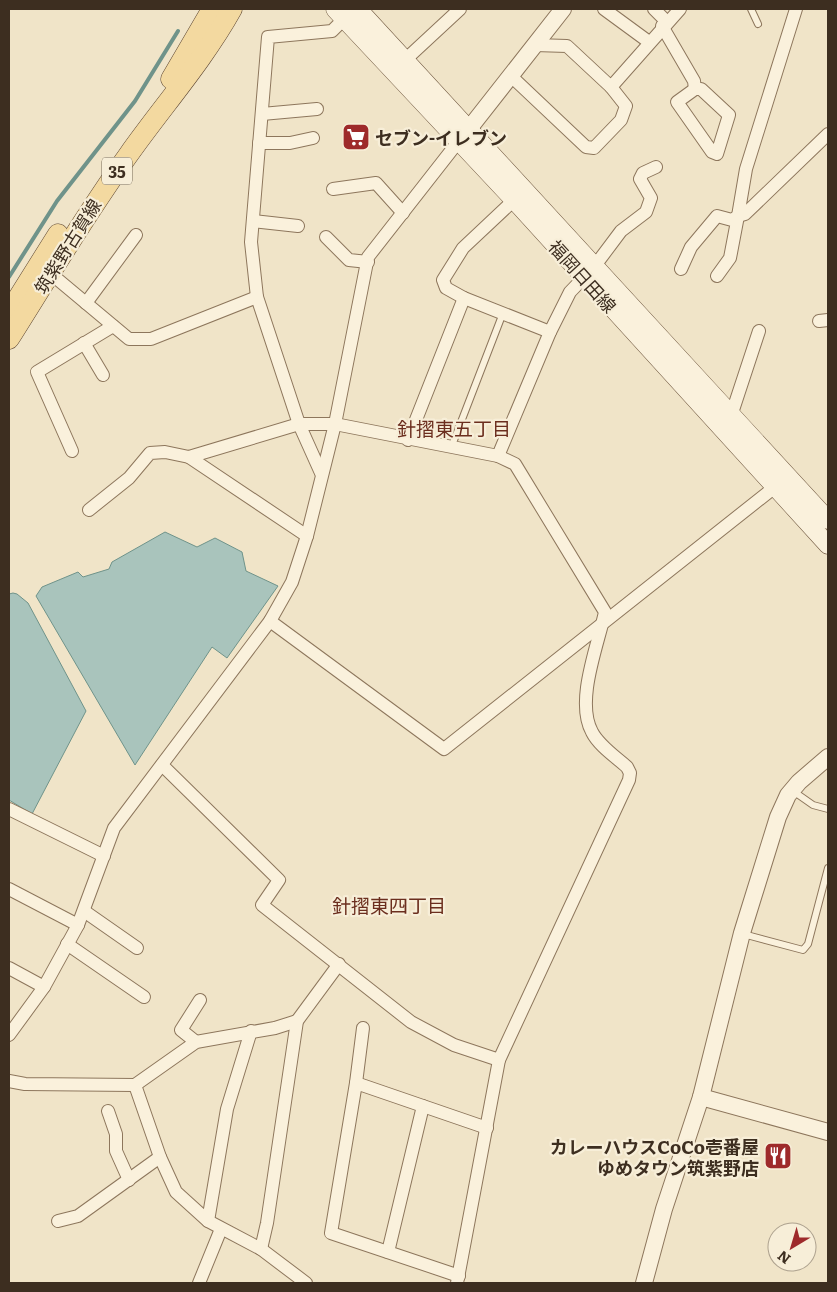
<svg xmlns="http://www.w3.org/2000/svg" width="837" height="1292" viewBox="0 0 837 1292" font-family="Literata,'Noto Sans JP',serif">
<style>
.water{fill:#a9c4bc;stroke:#6f938a}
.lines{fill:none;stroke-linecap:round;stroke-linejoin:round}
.stream{stroke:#6f938a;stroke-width:4}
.service-casing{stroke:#8d765c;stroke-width:8}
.minor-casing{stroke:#8d765c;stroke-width:14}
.tertiary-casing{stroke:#8d765c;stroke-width:18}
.secondary-casing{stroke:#6f573f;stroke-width:19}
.primary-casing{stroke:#5b4430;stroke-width:21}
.service{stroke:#faf1dc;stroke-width:6}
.minor{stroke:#faf1dc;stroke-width:12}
.tertiary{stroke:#faf1dc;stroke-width:16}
.secondary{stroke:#faf1dc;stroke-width:18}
.primary{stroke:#f3d9a0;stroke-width:20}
.labels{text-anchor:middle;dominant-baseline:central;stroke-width:4.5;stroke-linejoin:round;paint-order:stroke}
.shield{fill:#f7eed8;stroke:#756857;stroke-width:1}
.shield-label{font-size:16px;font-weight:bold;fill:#3d2e20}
.poi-label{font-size:18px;font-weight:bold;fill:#3d2e20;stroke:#f7eed8;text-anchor:start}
.street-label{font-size:18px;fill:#3d2e20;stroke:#f7eed8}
.neighbourhood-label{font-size:19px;fill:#6b2e1e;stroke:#f7eed8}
</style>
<rect width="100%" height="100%" fill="#f0e4c8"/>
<g class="water">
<polygon points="165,532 197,547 215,538 242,552 246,571 278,586 227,658 212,647 135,765 36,596 42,587 78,572 83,577 109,569 112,562"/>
<polygon points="13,593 17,594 28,603 86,711 32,814 9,800 9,594"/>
</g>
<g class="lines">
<polyline class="stream" points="9,277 57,201 135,101 178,31"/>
<defs>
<g id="service">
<polyline points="751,9 758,24"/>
<polyline points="451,448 503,313"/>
<polyline points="793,791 813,805 828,809"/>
<polyline points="743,934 803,950 808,944 828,868"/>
</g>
<g id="minor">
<polyline points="604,9 649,42"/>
<polyline points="654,9 667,22"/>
<polyline points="796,9 746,169 738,216 745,214 828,134"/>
<polyline points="662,26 694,81 695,89"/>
<polyline points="535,45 567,46 611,87 680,9"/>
<polyline points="405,60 460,9"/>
<polyline points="511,76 586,147 594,148 621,120 626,106 611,87"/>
<polygon points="695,89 701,89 729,115 717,154 712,152 677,102"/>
<polyline points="262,114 317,109"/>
<polyline points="259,143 290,143 313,138"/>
<polyline points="333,189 376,183 403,213"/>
<polyline points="514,200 463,248 443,280 446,288 464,298 550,332"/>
<polyline points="253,221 298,226"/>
<polyline points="326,237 349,260 368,262"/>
<polyline points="681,269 691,247 717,216 732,220 738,216"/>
<polyline points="50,273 129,339 151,339 257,297"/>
<polyline points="717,276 730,258 738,216"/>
<polyline points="86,303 136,235"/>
<polyline points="819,321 828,320"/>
<polyline points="84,343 103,375"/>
<polyline points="728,419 731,416 759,331"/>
<polyline points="408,440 464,298"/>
<polyline points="72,451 37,372 113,326"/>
<polyline points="498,456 550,332 570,292 594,267 621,231 646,212 651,198 640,179 643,173 656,167"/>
<polyline points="189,457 307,536"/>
<polyline points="321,473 299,424 257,297 251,242 268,37 332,31 350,13"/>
<path d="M 89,510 L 129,478 L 150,453 L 165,452 L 189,457 L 299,424 L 335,424 L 498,456 L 515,464 L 605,612 C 598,645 575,701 592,732 C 599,746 616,757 627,767 L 630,773 L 629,780 L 499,1060 L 457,1283"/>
<polyline points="270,621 444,749 780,483"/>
<polyline points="162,765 279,880 262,905 411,1022 454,1045 499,1060"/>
<polyline points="9,809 104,856"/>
<polyline points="9,889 78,925"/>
<polyline points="84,911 137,948"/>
<polyline points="67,944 144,997"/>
<polyline points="9,968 44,987"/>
<polyline points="9,1035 44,987 78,925 114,828 270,621 292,582 307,536 335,424 368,257 458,142"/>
<polyline points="196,1042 181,1030 200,1000"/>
<polyline points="9,1081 25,1084 135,1085 196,1042 275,1028 297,1021"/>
<polyline points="356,1083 363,1028"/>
<polyline points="135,1085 160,1157 176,1192 208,1221 261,1249 306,1283"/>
<polyline points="108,1111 116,1134 116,1151 129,1180"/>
<polyline points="58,1221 78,1216 160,1157"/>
<polyline points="208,1221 227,1109 251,1031"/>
<polyline points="261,1249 267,1223 297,1021 339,964"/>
<polyline points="388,1252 423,1106"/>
<polyline points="459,1276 331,1233 356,1083 487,1128"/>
<polyline points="199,1283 221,1229"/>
</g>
<g id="tertiary">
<polyline points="461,139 563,9"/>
<polyline points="701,1097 828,1132"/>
<polyline points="644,1283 664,1209 701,1097 742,933 778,817 788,795 799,782 828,757"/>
</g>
<g id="secondary">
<polyline points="335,9 514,200 828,545"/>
<polyline points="358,9 828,520"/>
</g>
<g id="primary">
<polyline points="171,79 212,9"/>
<polyline points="11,309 58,234"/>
<path d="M 9,339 C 48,277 86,214 129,154 C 163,106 203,61 232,9"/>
</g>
</defs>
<use href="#service" class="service-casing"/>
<use href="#minor" class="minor-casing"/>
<use href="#tertiary" class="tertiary-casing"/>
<use href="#secondary" class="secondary-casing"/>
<use href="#primary" class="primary-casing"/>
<use href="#service" class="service"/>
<use href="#minor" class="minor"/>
<use href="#tertiary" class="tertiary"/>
<use href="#secondary" class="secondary"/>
<use href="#primary" class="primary"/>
</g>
<defs>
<symbol id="supermarket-square" viewBox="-11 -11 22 22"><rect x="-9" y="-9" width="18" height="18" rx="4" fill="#9e2a2b" stroke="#f7eed8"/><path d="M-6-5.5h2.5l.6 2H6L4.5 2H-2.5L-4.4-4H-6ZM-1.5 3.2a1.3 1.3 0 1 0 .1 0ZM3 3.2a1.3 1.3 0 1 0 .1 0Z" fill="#fff"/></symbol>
<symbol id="restaurant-square" viewBox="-11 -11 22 22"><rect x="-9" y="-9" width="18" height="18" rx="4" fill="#9e2a2b" stroke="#f7eed8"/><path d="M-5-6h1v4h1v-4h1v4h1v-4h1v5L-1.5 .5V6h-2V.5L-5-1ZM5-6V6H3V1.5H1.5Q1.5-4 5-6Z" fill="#fff"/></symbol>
</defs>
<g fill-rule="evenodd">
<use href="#supermarket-square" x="340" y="121" width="32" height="32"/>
<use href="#restaurant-square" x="762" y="1140" width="32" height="32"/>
</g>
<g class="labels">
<rect class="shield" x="102" y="157.5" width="30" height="27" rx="4"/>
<g class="shield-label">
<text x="117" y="171">35</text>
</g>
<g class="poi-label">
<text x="375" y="137">セブン-イレブン</text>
<text x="759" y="1146" text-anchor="end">カレーハウスCoCo壱番屋<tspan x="759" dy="21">ゆめタウン筑紫野店</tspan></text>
</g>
<g class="street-label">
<text transform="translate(67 246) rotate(-58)">筑紫野古賀線</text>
<text transform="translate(583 276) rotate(48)">福岡日田線</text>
</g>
<g class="neighbourhood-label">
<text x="454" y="428">針摺東五丁目</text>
<text x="389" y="905">針摺東四丁目</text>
</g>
</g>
<rect width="837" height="1292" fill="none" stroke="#3d2e20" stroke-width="20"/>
<g transform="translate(792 1247) rotate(218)"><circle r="24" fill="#f7eed8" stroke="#ada18e"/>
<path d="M0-4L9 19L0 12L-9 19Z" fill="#9e2a2b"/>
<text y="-8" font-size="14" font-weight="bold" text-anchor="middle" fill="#3d2e20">N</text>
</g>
</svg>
